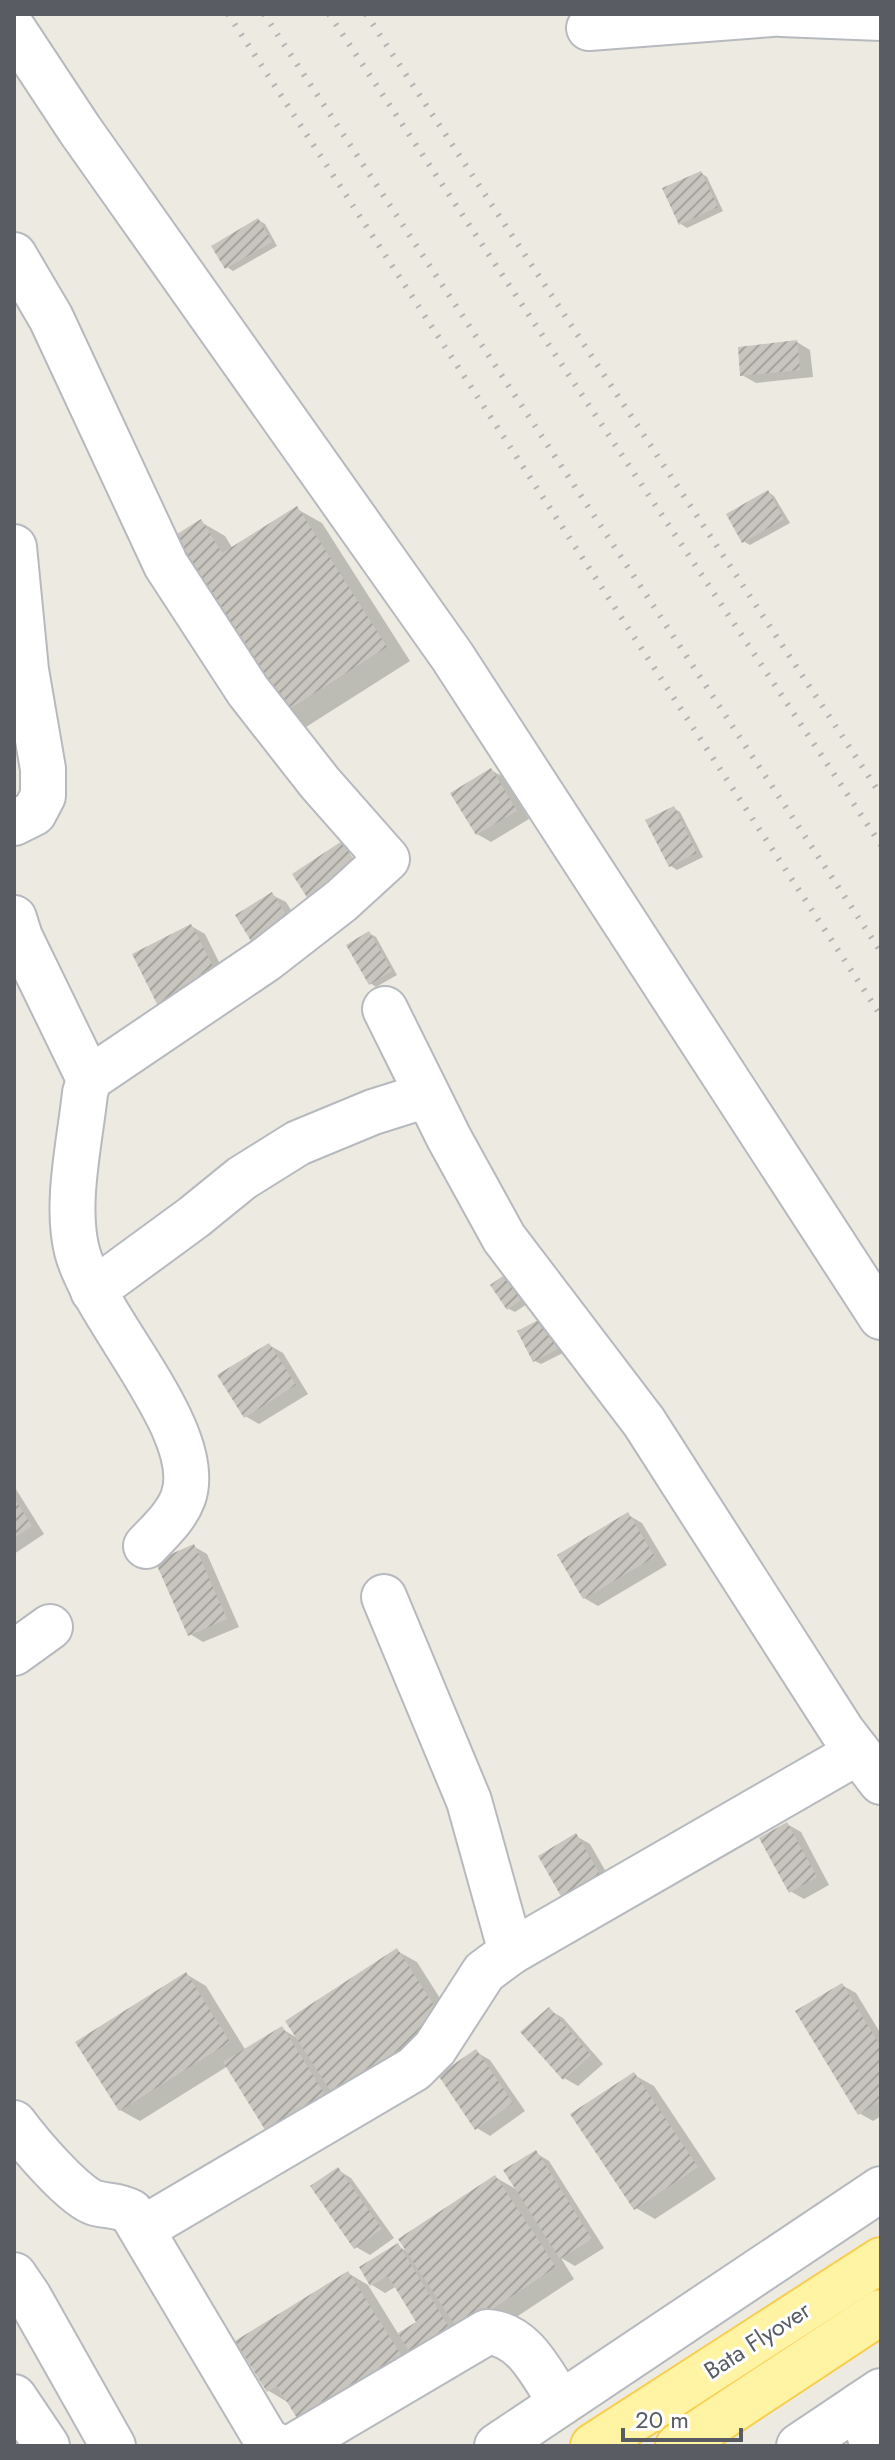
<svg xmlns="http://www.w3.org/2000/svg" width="895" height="2460" viewBox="0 0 895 2460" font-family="Jost,sans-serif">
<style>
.shadow{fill:#0003}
.building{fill:url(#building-hatch)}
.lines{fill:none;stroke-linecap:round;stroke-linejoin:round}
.minor-casing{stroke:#b6b9be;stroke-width:48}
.major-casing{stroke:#f8ce4f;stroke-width:48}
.minor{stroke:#fff;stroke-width:44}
.major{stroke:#fff3a4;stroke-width:44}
.rail{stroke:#b3b4b4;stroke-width:6;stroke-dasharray:2 10;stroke-linecap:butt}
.labels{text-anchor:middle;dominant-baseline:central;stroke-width:6;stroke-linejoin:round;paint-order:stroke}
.street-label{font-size:24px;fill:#595d63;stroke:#fff}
</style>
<defs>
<pattern id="building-hatch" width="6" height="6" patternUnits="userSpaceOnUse" patternTransform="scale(2)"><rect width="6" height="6" fill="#c8c5be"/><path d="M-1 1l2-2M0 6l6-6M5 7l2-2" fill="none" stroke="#a5a39e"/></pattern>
</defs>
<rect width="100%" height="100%" fill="#edebe1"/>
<g class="shadow">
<polygon points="701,173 707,177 723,211 687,228 681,224"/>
<polygon points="258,220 265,224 277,246 233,271 227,267"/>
<polygon points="797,342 810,350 813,377 756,383 742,375"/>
<polygon points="768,492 774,496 790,523 750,545 743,541"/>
<polygon points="297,509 322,523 410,661 306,727 281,713 201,522 225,536 233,549"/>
<polygon points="491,770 505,778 529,819 491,842 477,834"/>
<polygon points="674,808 680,812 703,857 677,870 671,866"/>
<polygon points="272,895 286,902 307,936 272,957"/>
<polygon points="191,926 205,934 231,986 174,1014"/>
<polygon points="369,933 376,937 397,975 376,987 370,983"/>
<polygon points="493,1286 533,1300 515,1312 509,1309"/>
<polygon points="544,1320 565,1352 541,1364 535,1361"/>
<polygon points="269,1345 283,1353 308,1394 259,1424 245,1416"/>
<polygon points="14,1486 44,1534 14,1554"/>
<polygon points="628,1515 642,1523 667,1565 598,1606 584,1598"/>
<polygon points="193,1546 207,1554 239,1627 203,1642 190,1634"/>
<polygon points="787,1824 801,1832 829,1885 804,1899 790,1891"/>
<polygon points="576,1836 590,1844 613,1884 577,1904"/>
<polygon points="397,1951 417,1962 464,2036 355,2106 330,2091 343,2112 228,2066 140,2121 120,2110 186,1974 206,1986 246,2051 282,2029 299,2039"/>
<polygon points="842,1985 856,1993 881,2034 881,2116 873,2121 859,2113"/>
<polygon points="549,2010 563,2018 603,2064 578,2086 564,2078"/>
<polygon points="476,2052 490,2060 525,2111 490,2136 477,2128"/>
<polygon points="634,2075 654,2086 716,2179 655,2219 636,2208"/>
<polygon points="536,2153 549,2161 604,2248 575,2266 561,2258 574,2279 480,2341 289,2403 269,2391 238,2342 348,2273 368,2285 399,2335 419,2322 397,2286 385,2293 372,2285 398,2246 410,2253 495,2177 519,2191"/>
<polygon points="338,2170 351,2178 394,2238 370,2255 356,2247"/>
</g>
<g class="building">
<polygon points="701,171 718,207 679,225 662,188"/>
<polygon points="258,218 272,242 225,269 211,246"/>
<polygon points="797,340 800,370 740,376 738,347"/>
<polygon points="768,490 784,519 742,543 726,514"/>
<polygon points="297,506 387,647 280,715 169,539 201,519 222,553"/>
<polygon points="491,768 517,811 476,835 450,793"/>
<polygon points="674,806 697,853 669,867 645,820"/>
<polygon points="342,841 360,869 310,902 292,874"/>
<polygon points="272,892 294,928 257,951 235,915"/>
<polygon points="191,924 219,978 159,1008 132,954"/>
<polygon points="369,931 392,971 369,985 346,945"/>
<polygon points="510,1271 528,1295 507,1310 490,1285"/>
<polygon points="544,1317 560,1348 533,1362 517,1331"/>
<polygon points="269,1343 296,1385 244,1418 217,1375"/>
<polygon points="14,1498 32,1526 14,1538"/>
<polygon points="628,1512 655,1557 583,1599 557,1555"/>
<polygon points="194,1544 227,1619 188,1636 155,1561"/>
<polygon points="787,1822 817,1877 789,1893 759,1838"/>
<polygon points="576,1833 601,1876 562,1898 538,1856"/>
<polygon points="397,1948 446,2024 334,2096 285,2021"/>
<polygon points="186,1972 230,2042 119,2111 75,2042"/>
<polygon points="842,1983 881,2047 881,2100 858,2115 795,2011"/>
<polygon points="549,2007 591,2055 563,2080 520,2032"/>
<polygon points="282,2026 331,2104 272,2141 223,2062"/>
<polygon points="476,2049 513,2103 475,2130 438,2075"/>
<polygon points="634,2072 698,2167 634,2210 570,2114"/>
<polygon points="536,2150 592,2239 560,2259 503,2170"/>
<polygon points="338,2167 382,2229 354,2249 310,2186"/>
<polygon points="495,2175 556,2267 459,2331 398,2239"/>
<polygon points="398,2243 456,2339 416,2363 398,2333 416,2322 388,2276 370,2286 359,2267"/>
<polygon points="348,2271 408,2366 305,2431 277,2386 267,2392 235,2341"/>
</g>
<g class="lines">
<defs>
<g id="minor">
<polyline points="781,14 881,18"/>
<polyline points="589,28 772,14"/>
<polyline points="14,30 80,130 452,656 881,1317"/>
<path d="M 14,255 L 51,318 L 166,565 L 248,691 L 320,783 L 387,859 L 341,901 L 265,960 L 89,1079 L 85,1093 C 80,1141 65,1204 77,1251 C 95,1320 207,1432 183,1498 C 176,1517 159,1532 146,1546"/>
<polyline points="14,547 26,670 43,769 43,796 34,813 14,823"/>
<polyline points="14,918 20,937 89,1079"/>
<polyline points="385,1009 449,1138 504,1238 644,1422 842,1731 881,1782"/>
<polyline points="93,1291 194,1217 242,1178 298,1143 373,1112 427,1095"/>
<polyline points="384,1597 469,1801 511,1952"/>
<polyline points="14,1653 50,1627"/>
<path d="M 14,2123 C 28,2142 74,2197 95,2203 C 109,2207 116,2204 131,2212 L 267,2441 L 278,2446"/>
<polyline points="142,2229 414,2069 435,2048 484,1972 511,1952 858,1752"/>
<polyline points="14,2275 29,2297 113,2446"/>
<polyline points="14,2397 47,2446"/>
<polyline points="860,2405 873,2446"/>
<path d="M 294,2446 L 487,2332 C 525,2334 542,2375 561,2403"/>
<polyline points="497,2446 881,2189"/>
<polyline points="799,2446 881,2391"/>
</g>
<g id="major">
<polyline points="593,2446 881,2260"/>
<polyline points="678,2446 881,2312"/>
</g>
</defs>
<use href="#minor" class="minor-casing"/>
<use href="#major" class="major-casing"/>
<use href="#minor" class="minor"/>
<use href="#major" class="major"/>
<g class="rail">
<polyline points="228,14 881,1016"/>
<polyline points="264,14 881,952"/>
<polyline points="329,14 881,845"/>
<polyline points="366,14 881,795"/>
</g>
</g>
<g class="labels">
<g class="street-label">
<text transform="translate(757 2340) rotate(-33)">Bata Flyover</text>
</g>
</g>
<rect width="895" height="2460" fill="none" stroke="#595d63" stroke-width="32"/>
<path d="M623 2428v12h118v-12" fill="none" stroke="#595d63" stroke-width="4"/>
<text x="635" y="2428" font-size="24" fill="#595d63" stroke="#ffffff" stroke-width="6" paint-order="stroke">20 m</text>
</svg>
